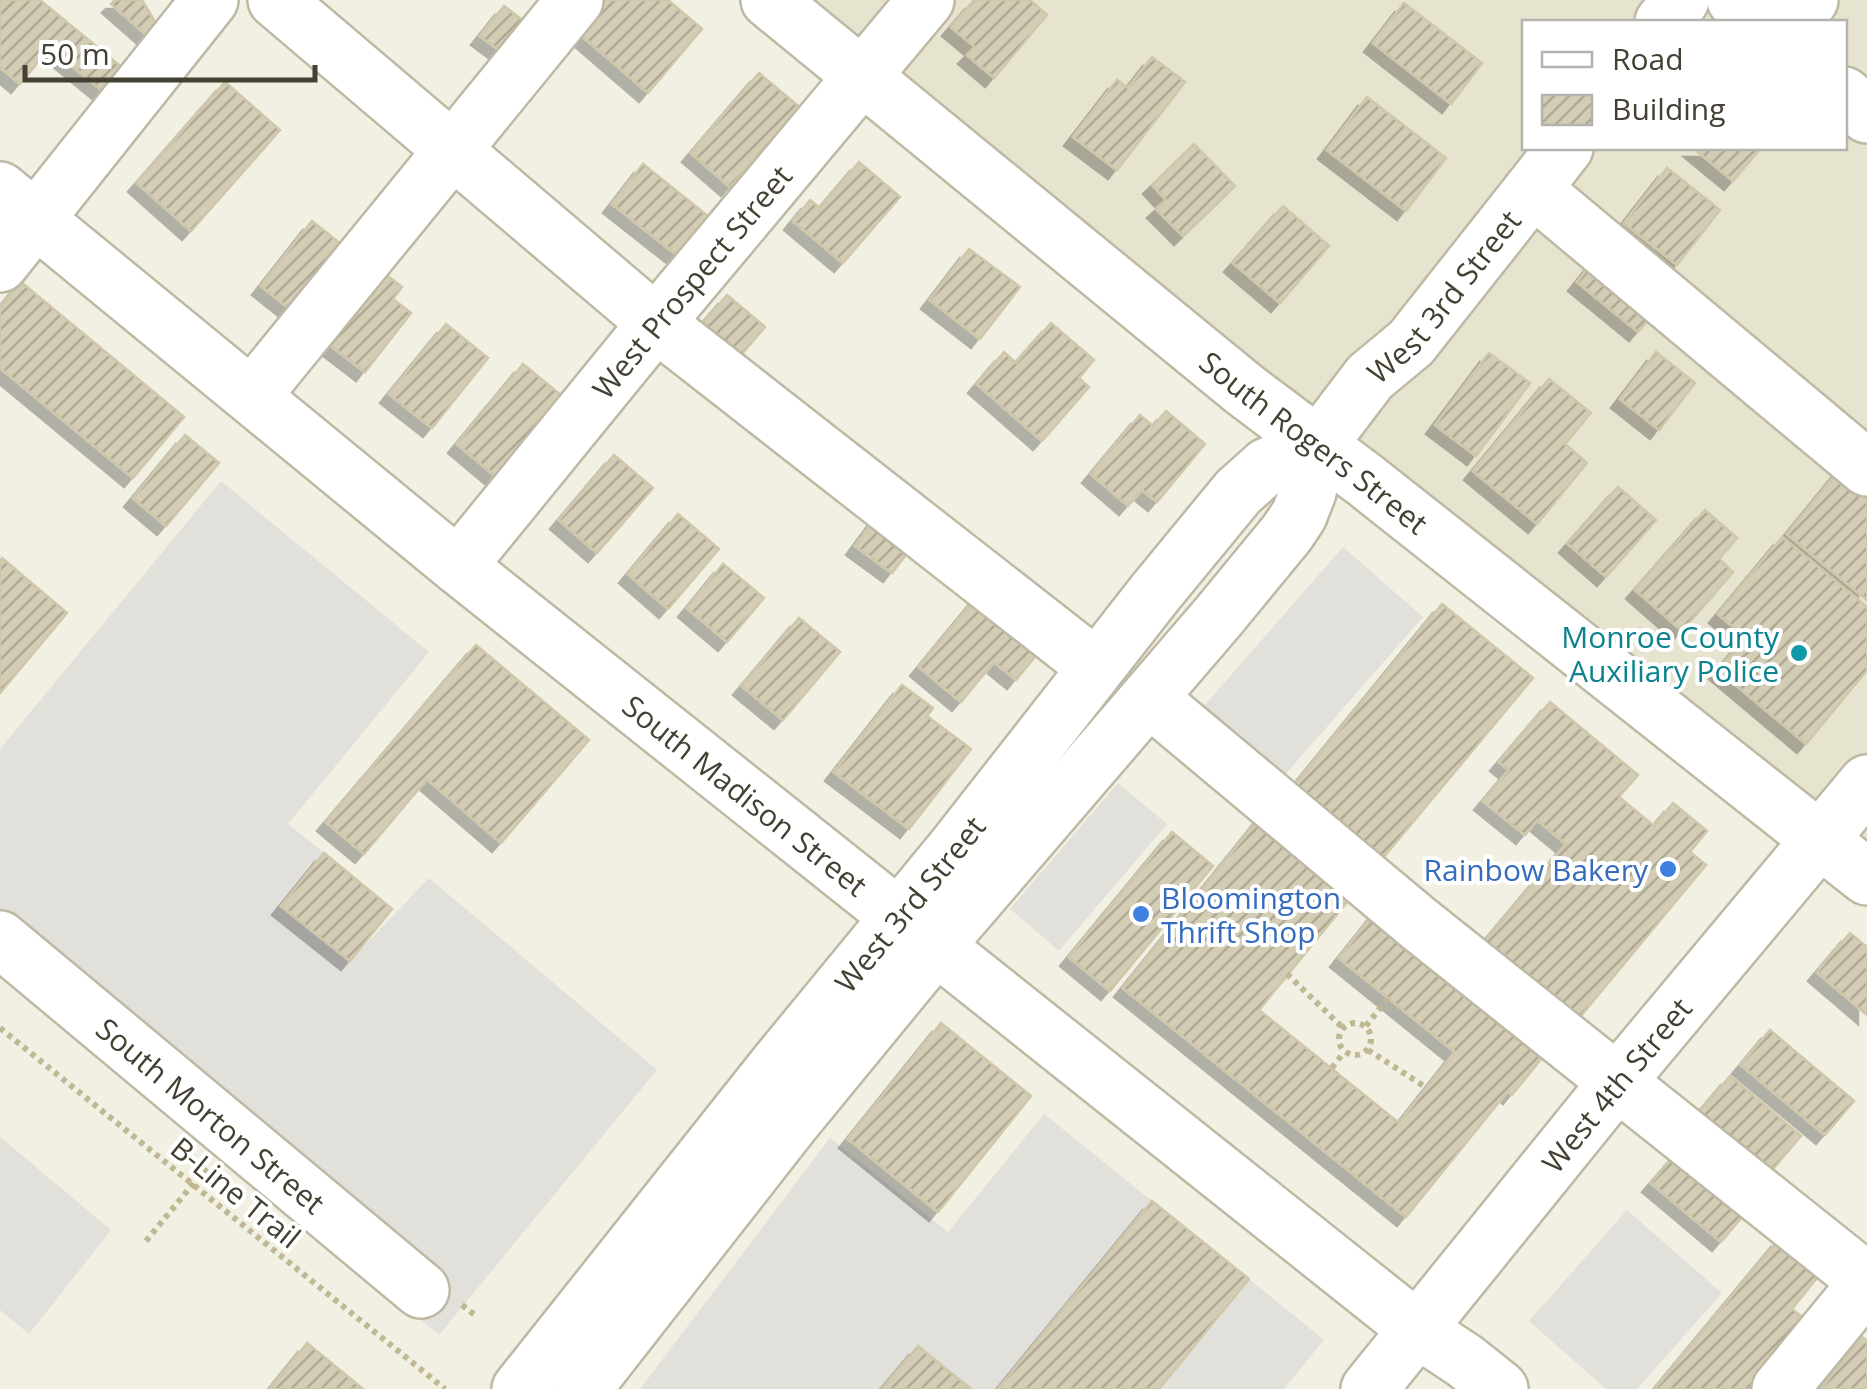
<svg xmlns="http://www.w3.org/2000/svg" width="1867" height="1389" viewBox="0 0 1867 1389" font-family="'Open Sans',sans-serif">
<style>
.residential{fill:#e6e3cf;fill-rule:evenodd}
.parking{fill:#e2e0db}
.building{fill:url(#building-hatch);stroke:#cfc7a9;stroke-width:2.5;filter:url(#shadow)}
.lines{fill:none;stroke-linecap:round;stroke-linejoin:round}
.minor-casing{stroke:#beb9a4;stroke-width:60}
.path{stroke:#c0b894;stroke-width:6;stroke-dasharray:5 5;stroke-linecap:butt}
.minor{stroke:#fff;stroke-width:55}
.culture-dot{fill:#0f9aa8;stroke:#fff;stroke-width:4}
.shop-dot{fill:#3f7fe0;stroke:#fff;stroke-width:4}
.labels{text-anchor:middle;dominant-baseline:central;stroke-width:8;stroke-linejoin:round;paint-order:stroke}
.street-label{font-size:30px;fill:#444032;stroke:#fff}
.culture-label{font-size:30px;fill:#0d838f;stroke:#fff;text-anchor:end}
.shop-label{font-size:30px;fill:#366cbe;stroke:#fff;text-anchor:end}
</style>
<defs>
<pattern id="building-hatch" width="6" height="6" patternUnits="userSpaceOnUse" patternTransform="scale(2.5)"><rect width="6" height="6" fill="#d4cdb6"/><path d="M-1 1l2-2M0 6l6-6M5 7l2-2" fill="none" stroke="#aea895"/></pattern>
<filter id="shadow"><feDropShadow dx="-9" dy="9" stdDeviation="0" flood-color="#0004"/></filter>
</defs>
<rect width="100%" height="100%" fill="#f2f0e2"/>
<path class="residential" d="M 769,0 L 1867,0 L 1867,885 ZM 1524,22 L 1844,22 L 1844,148 L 1524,148 Z"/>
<g class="parking">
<polygon points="221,481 429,652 288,824 324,853 350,961 429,878 657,1070 439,1335 0,972 0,749"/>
<polygon points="1343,547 1423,617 1277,784 1197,714"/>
<polygon points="1118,783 1167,824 1059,951 1010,909"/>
<polygon points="1044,1114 1152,1201 998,1389 971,1389 918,1346 883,1389 640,1389 830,1138 948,1232"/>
<polygon points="0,1137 111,1230 29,1334 0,1310"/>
<polygon points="1627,1210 1722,1293 1637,1389 1606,1389 1529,1321"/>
<polygon points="1249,1279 1324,1340 1284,1389 1159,1389"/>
</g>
<g class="building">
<polygon points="0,0 40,0 125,70 105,93 50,48 20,84 0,67"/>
<polygon points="115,0 142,0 157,25 153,41 111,4"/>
<polygon points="599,0 668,0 702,29 648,93 574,29"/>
<polygon points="974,0 1030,0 1047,15 994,78 967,55 975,47 951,27"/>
<polygon points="1404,3 1482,63 1451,104 1373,43"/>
<polygon points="504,6 534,29 511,59 480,36"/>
<polygon points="1152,57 1185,82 1117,170 1073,137 1117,80 1128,88"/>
<polygon points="759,73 803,110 771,147 767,144 730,187 691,153"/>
<polygon points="225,82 280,130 191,231 137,183"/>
<polygon points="1367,97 1446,158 1406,211 1327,150"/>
<polygon points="1194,144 1235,186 1183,236 1156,209 1166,200 1152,185"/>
<polygon points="1693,148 1761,148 1733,181"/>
<polygon points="859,162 900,197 843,263 793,221 810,200 820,208"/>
<polygon points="643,164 709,217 678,256 612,204"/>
<polygon points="1667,168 1720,210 1677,265 1624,223"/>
<polygon points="1283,206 1329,246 1280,303 1233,263"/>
<polygon points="312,221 352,253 301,318 261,286"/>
<polygon points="969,249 1020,287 980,339 930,300"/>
<polygon points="1601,252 1662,304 1638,332 1577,282"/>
<polygon points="374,265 402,287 393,299 411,313 365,372 318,336"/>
<polygon points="21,282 184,417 133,478 0,368 0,308"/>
<polygon points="727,295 765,327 737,360 699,328"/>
<polygon points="1051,323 1094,360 1079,378 1089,387 1042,441 977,384 1004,352 1016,363"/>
<polygon points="446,324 488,358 432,428 389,394"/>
<polygon points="1656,352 1695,383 1659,430 1620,399"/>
<polygon points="1489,353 1530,383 1476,456 1435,425"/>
<polygon points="523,364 568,401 501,481 457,444"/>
<polygon points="1549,379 1591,413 1565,444 1587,463 1537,524 1473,471"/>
<polygon points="1166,411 1205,444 1157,502 1142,490 1128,506 1091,474 1140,415 1153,426"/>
<polygon points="185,435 219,463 166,526 133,498"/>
<polygon points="614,455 653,488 597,553 559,520"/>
<polygon points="1844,464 1867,483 1867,600 1787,534"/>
<polygon points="1618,487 1656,520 1606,577 1568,544"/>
<polygon points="883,508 921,535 892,573 855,546"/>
<polygon points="1705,510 1737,538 1719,559 1733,572 1682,631 1635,590"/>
<polygon points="678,514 719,549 668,609 628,574"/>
<polygon points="1782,537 1867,607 1867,670 1806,744 1718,670 1745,637 1718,614"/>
<polygon points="2,558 67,613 0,693 0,561"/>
<polygon points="723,564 764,598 727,642 687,608"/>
<polygon points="984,588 1048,641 1016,680 994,662 961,702 919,667"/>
<polygon points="1442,604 1533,678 1383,858 1293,787"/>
<polygon points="799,618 840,652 783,720 742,686"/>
<polygon points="476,645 589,740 501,843 427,779 364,854 326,822"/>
<polygon points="902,685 933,708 927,716 971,749 909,829 834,772"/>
<polygon points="1550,702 1638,775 1619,797 1654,826 1673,803 1707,831 1690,852 1706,865 1575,1023 1481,946 1566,844 1537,820 1525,835 1483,801 1509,770 1499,762"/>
<polygon points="1267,809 1361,885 1259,1010 1399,1123 1455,1052 1339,958 1383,903 1554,1043 1512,1095 1508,1091 1406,1217 1123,988"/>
<polygon points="1172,832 1213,866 1110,991 1069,957"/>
<polygon points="324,853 392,909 350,961 281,906"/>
<polygon points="1850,933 1867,947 1867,1015 1817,972"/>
<polygon points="941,1023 1031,1096 938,1212 848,1139"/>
<polygon points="1770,1030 1854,1101 1825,1135 1741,1065"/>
<polygon points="1730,1076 1801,1136 1767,1176 1696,1116"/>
<polygon points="1685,1144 1754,1203 1721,1242 1651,1183"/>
<polygon points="1152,1201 1249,1279 1159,1389 998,1389"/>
<polygon points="1780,1238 1821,1273 1792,1309 1813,1326 1761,1389 1655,1389"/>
<polygon points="1862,1337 1867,1341 1867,1389 1821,1389"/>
<polygon points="307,1343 363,1389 270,1389"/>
<polygon points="918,1346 971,1389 882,1389"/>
</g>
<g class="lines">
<defs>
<g id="minor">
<polyline points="276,0 656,323 1096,667"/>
<path id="s1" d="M 769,0 L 1245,390 L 1365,480 L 1867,877"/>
<polyline points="1735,0 1761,22"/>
<polyline points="1663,22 1681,0"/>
<polyline points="1792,22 1810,0"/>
<polyline points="1844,95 1867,115"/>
<polyline points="1533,189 1867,468"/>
<path id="s2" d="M 0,190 L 458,566 L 1418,1330 L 1465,1361 L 1500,1389"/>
<polyline points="0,264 210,0"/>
<polyline points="252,396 575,0"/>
<path id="s3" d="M 458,566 L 656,323 L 926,0"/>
<polyline points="1149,698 1418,923 1867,1281"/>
<path id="s4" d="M 0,939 L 421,1290"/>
<path id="s5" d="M 520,1389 L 778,1064 L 957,846 L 1155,593 L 1238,492 L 1267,466 L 1319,444"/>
<path id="s6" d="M 583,1389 L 792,1122 L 957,921 L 1218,617 L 1287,533 L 1299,515 L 1308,492 L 1319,444 L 1370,377 L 1411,343 L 1565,148"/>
<path id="s7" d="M 1369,1389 L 1618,1081 L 1867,783"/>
<polyline points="1780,1389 1867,1283"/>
</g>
</defs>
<use href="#minor" class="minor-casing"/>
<g class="path">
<polyline points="1287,974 1343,1028"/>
<circle cx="1355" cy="1039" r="16"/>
<polyline points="1366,1026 1388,998"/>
<polyline points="0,1028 445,1389"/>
<polyline points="1368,1050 1427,1088"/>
<polyline points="1332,1068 1344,1052"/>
<polyline points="146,1241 207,1167"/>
<polyline points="462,1305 475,1315"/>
</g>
<use href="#minor" class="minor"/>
</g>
<circle class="culture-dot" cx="1799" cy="653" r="10"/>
<g class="shop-dot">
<circle cx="1668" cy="869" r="10"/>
<circle cx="1141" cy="914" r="10"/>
</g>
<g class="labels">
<g class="street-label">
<text stroke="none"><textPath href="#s3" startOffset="368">West Prospect Street</textPath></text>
<text stroke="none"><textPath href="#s6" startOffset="1398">West 3rd Street</textPath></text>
<text stroke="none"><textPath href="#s1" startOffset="702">South Rogers Street</textPath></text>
<text stroke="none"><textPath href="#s2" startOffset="960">South Madison Street</textPath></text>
<text stroke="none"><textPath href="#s5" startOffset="622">West 3rd Street</textPath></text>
<text stroke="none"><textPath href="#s7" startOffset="392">West 4th Street</textPath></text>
<text stroke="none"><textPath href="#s4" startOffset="275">South Morton Street</textPath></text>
<text transform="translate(236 1192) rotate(39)">B-Line Trail</text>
</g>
<g class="culture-label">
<text x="1779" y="636">Monroe County<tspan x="1779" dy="34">Auxiliary Police</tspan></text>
</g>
<g class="shop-label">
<text x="1648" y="869">Rainbow Bakery</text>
<text x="1161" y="897" text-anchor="start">Bloomington<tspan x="1161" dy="34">Thrift Shop</tspan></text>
</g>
</g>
<rect x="1522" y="20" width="325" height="130" fill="#ffffff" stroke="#b4b3ad" stroke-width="2.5"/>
<rect x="1542" y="52" width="50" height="15" fill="#ffffff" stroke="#b4b3ad" stroke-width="2.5"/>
<text x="1612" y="70" font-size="30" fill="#444032">Road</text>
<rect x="1542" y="95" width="50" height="30" fill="url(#building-hatch)" stroke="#b4b3ad" stroke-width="2.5"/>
<text x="1612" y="120" font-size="30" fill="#444032">Building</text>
<path d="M25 65v15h290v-15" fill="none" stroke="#444032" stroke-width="5"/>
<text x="40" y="65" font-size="30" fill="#444032" stroke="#ffffff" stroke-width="8" paint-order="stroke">50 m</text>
</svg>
